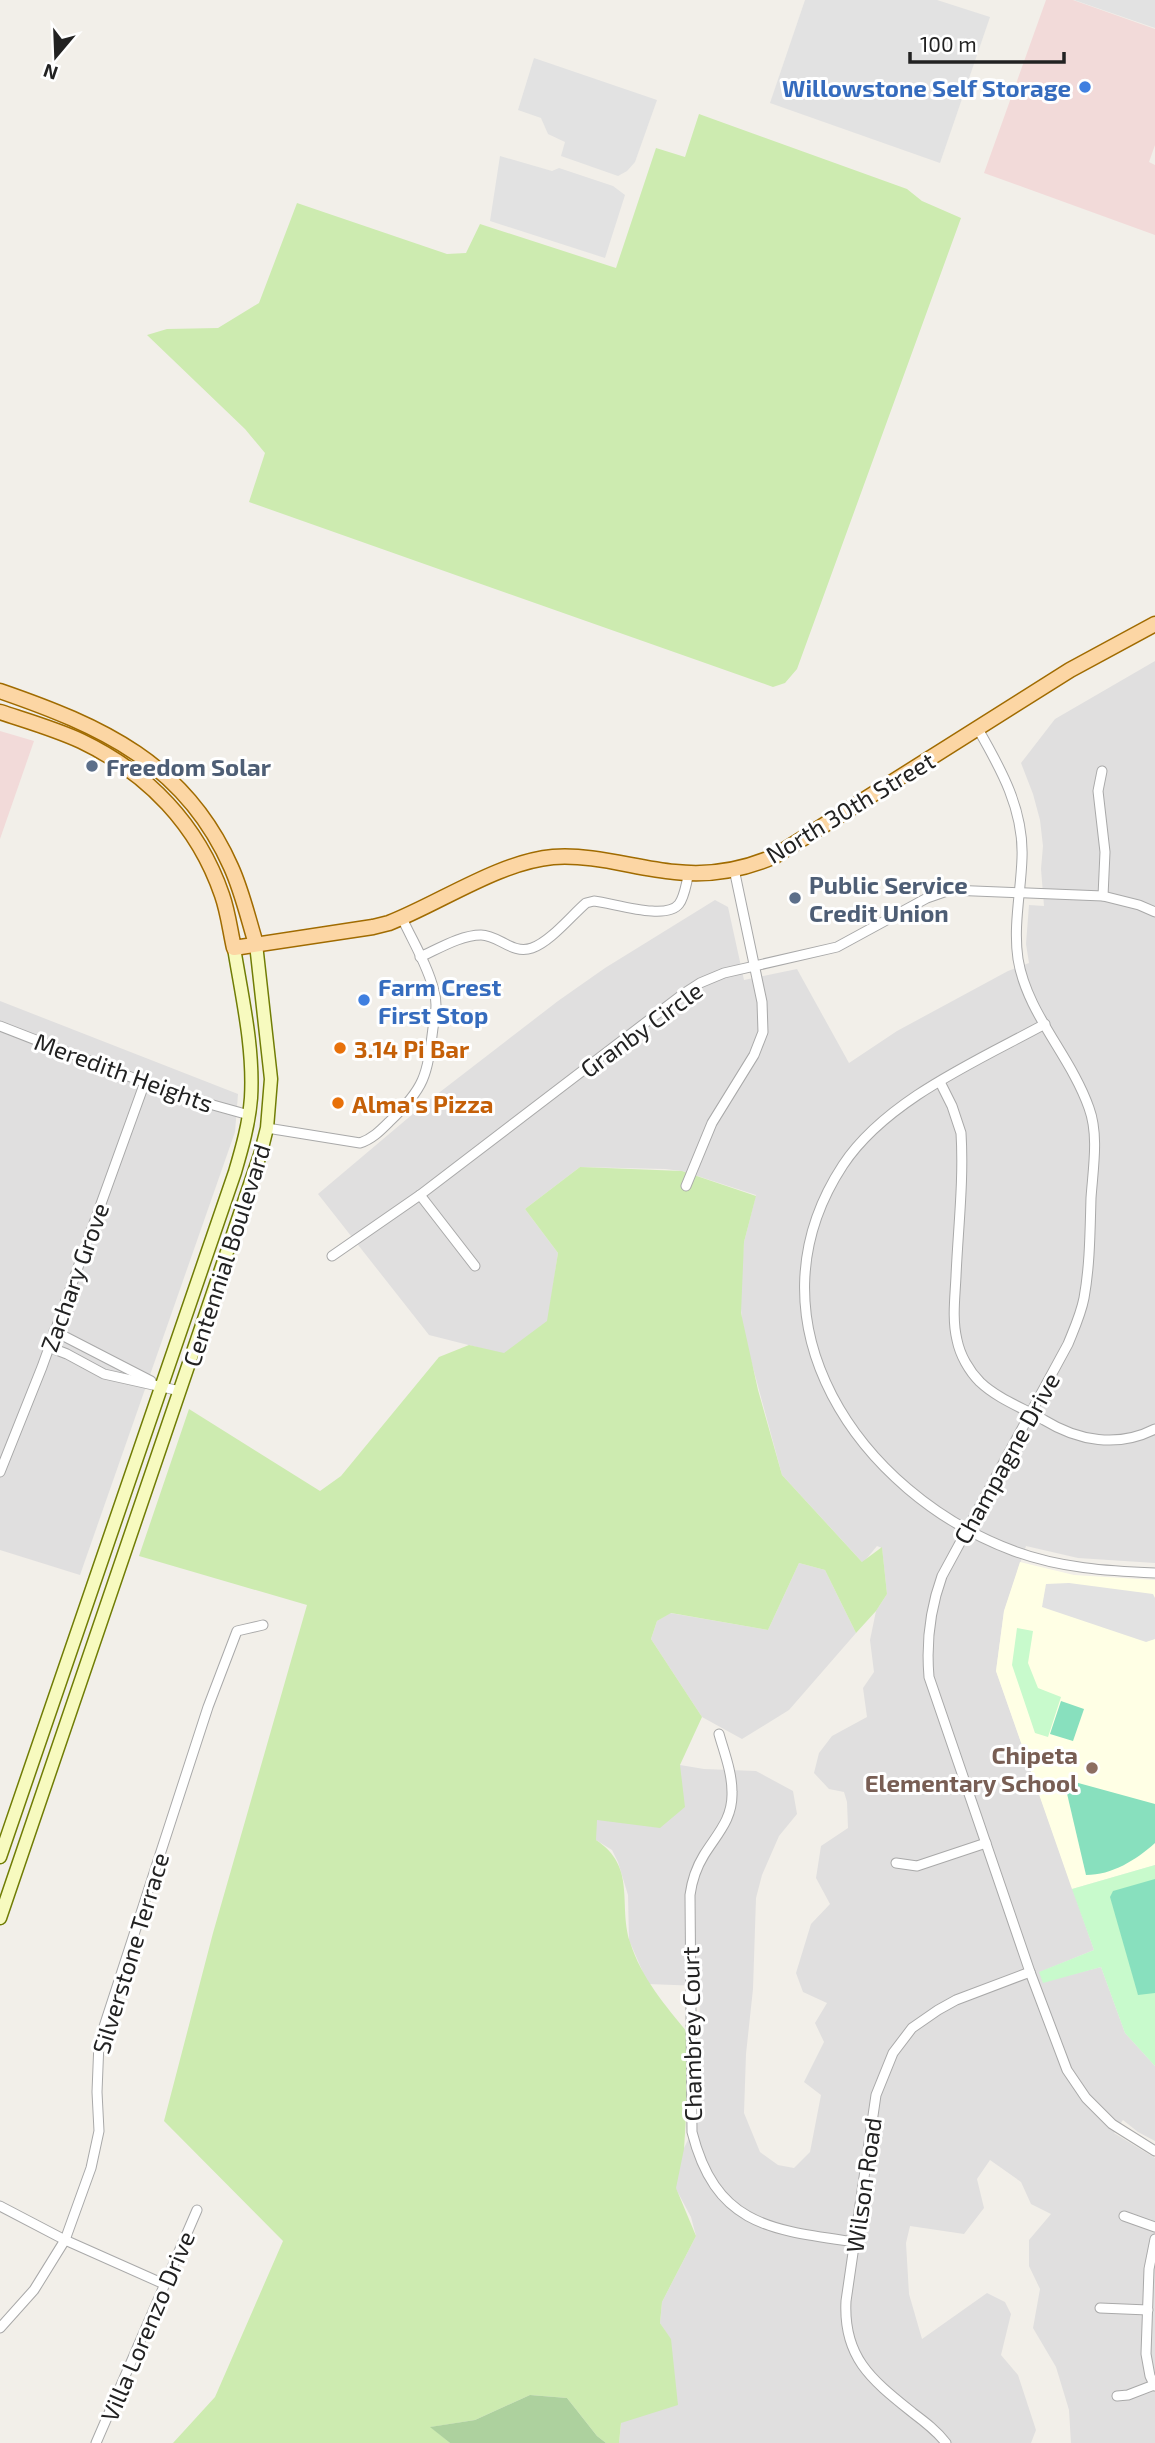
<svg xmlns="http://www.w3.org/2000/svg" width="1155" height="2443" viewBox="0 0 1155 2443" font-family="'Exo 2',sans-serif">
<style>
.residential{fill:#e0dfdf}
.commercial{fill:#f2dad9}
.education{fill:#ffffe5}
.grass{fill:#cdebb0}
.forest{fill:#add19e}
.park{fill:#c8facc}
.pitch{fill:#88e0be}
.parking{fill:#e2e2e2}
.lines{fill:none;stroke-linecap:round;stroke-linejoin:round}
.street-casing{stroke:#a9a9a9;stroke-width:11}
.secondary-casing{stroke:#707d05;stroke-width:15}
.primary-casing{stroke:#a06b00;stroke-width:17}
.street{stroke:#fff;stroke-width:9}
.secondary{stroke:#f7fabf;stroke-width:12}
.primary{stroke:#fcd6a4;stroke-width:14}
.shop-dot{fill:#3f7fe0;stroke:#fff;stroke-width:2.5}
.service-dot{fill:#5c6f8a;stroke:#fff;stroke-width:2.5}
.food-dot{fill:#e8710a;stroke:#fff;stroke-width:2.5}
.education-dot{fill:#8d6e63;stroke:#fff;stroke-width:2.5}
.labels{text-anchor:middle;dominant-baseline:central;stroke-width:6;stroke-linejoin:round;paint-order:stroke}
.shop-label{font-size:24px;font-weight:bold;fill:#366cbe;stroke:#fff;text-anchor:end}
.service-label{font-size:24px;font-weight:bold;fill:#4e5e75;stroke:#fff;text-anchor:start}
.street-label{font-size:24px;fill:#222;stroke:#fff}
.food-label{font-size:24px;font-weight:bold;fill:#c56008;stroke:#fff;text-anchor:start}
.education-label{font-size:24px;font-weight:bold;fill:#785e54;stroke:#fff;text-anchor:end}
</style>
<rect width="100%" height="100%" fill="#f2efe9"/>
<g class="residential">
<polygon points="1155,661 1155,1563 1078,1558 1026,1546 1004,1611 996,1671 1094,1950 1040,1972 1043,1982 1101,1967 1125,2033 1155,2066 1155,2141 1138,2132 1123,2120 1114,2133 1155,2158 1155,2443 1071,2443 1069,2410 1056,2367 1033,2328 1040,2289 1029,2266 1029,2240 1051,2214 1031,2204 1021,2182 990,2160 977,2179 984,2208 964,2234 910,2226 906,2243 909,2294 922,2339 987,2293 1005,2302 1011,2314 1001,2355 1018,2375 1036,2430 1031,2443 619,2443 621,2423 671,2340 660,2323 662,2302 696,2236 691,2217 676,2189 676,2164 698,2120 700,1986 648,1984 629,1940 628,1895 618,1862 612,1850 596,1840 596,1820 680,1765 704,1769 756,1771 793,1791 797,1814 779,1836 762,1875 756,1898 753,1989 746,2054 744,2113 760,2152 778,2165 794,2168 810,2152 821,2095 804,2082 824,2042 815,2023 827,2003 803,1992 796,1973 811,1924 830,1904 816,1878 821,1846 848,1828 847,1802 844,1792 829,1789 814,1773 819,1753 832,1736 867,1717 863,1688 874,1672 870,1640 876,1611 887,1594 882,1548 877,1546 863,1563 782,1475 742,1327 740,1290 744,1242 756,1195 682,1171 665,1169 580,1167 525,1209 558,1253 548,1321 504,1354 429,1335 318,1194 427,1102 558,1001 605,968 715,900 728,907 744,980 797,969 849,1063 897,1031 1008,971 1029,963 1026,944 1029,905 1044,906 1041,869 1043,846 1040,820 1033,794 1021,763 1055,719"/>
<polygon points="0,1001 238,1094 235,1132 80,1575 0,1550"/>
<polygon points="799,1563 825,1570 856,1633 789,1710 742,1739 702,1717 651,1639 657,1621 670,1613 768,1630"/>
</g>
<g class="commercial">
<polygon points="1046,0 1073,0 1155,29 1155,145 1149,162 1155,165 1155,235 984,173"/>
<polygon points="0,731 34,741 0,839"/>
</g>
<polygon class="education" points="1020,1562 1074,1575 1155,1580 1155,1865 1072,1889 996,1671 1004,1611"/>
<g class="grass">
<polygon points="699,114 907,189 922,201 961,218 797,669 785,683 773,687 249,502 265,453 245,429 147,335 167,329 218,328 259,303 297,203 447,254 466,253 480,224 616,268 656,148 685,157"/>
<path d="M 580,1167 L 682,1171 L 756,1196 L 744,1242 L 741,1313 L 758,1390 L 782,1475 L 862,1562 L 882,1547 L 887,1594 L 876,1611 L 856,1633 L 825,1570 L 799,1563 L 768,1630 L 671,1613 L 657,1621 L 651,1639 L 702,1717 L 680,1765 L 685,1807 L 660,1828 L 597,1820 L 596,1840 C 637,1867 618,1904 630,1942 C 642,1980 667,2007 691,2037 L 684,2149 L 676,2188 L 696,2236 L 662,2302 L 660,2323 L 671,2339 L 678,2405 L 621,2423 L 619,2443 L 606,2443 L 597,2436 L 567,2398 L 530,2395 L 475,2420 L 431,2427 L 450,2443 L 173,2443 L 215,2397 L 283,2241 L 164,2121 L 213,1933 L 307,1605 L 139,1556 L 189,1409 L 320,1491 L 341,1476 L 439,1357 L 469,1345 L 504,1353 L 547,1321 L 558,1253 L 525,1209 Z"/>
</g>
<polygon class="forest" points="530,2395 567,2398 597,2436 606,2443 450,2443 430,2427 475,2420"/>
<g class="park">
<polygon points="1017,1628 1033,1631 1028,1663 1038,1688 1061,1697 1048,1737 1035,1733 1012,1665"/>
<polygon points="1155,1865 1155,2066 1125,2033 1101,1967 1043,1983 1039,1972 1094,1950 1072,1889"/>
</g>
<g class="pitch">
<polygon points="1061,1701 1084,1709 1073,1741 1050,1734"/>
<path d="M 1071,1781 L 1155,1804 L 1155,1843 C 1136,1860 1112,1875 1086,1875 L 1065,1785 Z"/>
<polygon points="1155,1879 1155,1993 1138,1995 1110,1897 1113,1891"/>
</g>
<g class="parking">
<polygon points="805,0 937,0 990,17 940,163 770,103"/>
<polygon points="1074,0 1155,0 1155,28"/>
<polygon points="534,58 657,100 635,162 627,171 618,176 561,156 565,142 548,134 541,118 518,110"/>
<polygon points="500,156 552,171 559,168 613,186 625,195 605,258 490,221"/>
<polygon points="1069,1583 1153,1594 1155,1598 1155,1639 1146,1642 1042,1607 1046,1584"/>
</g>
<g class="lines">
<defs>
<g id="street">
<path d="M 978,729 C 1001,769 1024,810 1022,858 C 1021,891 1013,926 1018,959 C 1027,1014 1071,1056 1089,1108 C 1099,1135 1093,1169 1091,1198 C 1090,1231 1090,1265 1084,1298 C 1081,1314 1074,1329 1068,1344 L 942,1576 C 930,1609 926,1642 929,1677 L 1030,1972 L 1067,2070 L 1086,2098 L 1112,2124 L 1155,2151"/>
<polyline points="1102,771 1098,791 1105,852 1103,896"/>
<path d="M 420,957 C 438,949 461,935 481,935 C 499,935 512,955 532,948 C 550,942 571,916 586,903 L 594,901 C 614,903 666,921 679,904 C 685,896 686,883 689,873"/>
<path d="M 1045,1024 C 977,1061 886,1100 843,1165 C 740,1322 860,1494 1014,1551 C 1060,1568 1107,1571 1155,1573"/>
<polyline points="0,1026 177,1095 249,1115"/>
<path d="M 940,1082 L 952,1106 L 961,1133 C 964,1180 958,1229 956,1276 C 955,1298 952,1319 957,1340 C 960,1355 969,1371 980,1382 C 998,1399 1023,1408 1044,1420 C 1078,1441 1118,1448 1155,1429"/>
<path d="M 267,1128 L 360,1143 C 372,1139 380,1131 389,1122 C 425,1088 427,1076 433,1028 C 435,1016 438,1004 434,991 C 428,966 413,942 402,918"/>
<polyline points="686,1186 712,1123 754,1055 763,1032 762,1002 734,869"/>
<polyline points="420,1195 475,1266"/>
<polyline points="332,1256 420,1195 683,994 700,983 724,973 837,947 927,898 950,890 1103,896 1139,905 1155,912"/>
<polyline points="54,1331 151,1381"/>
<polyline points="49,1347 67,1354 104,1374 180,1391"/>
<polyline points="0,1472 42,1367 145,1082"/>
<path d="M 719,1734 C 724,1752 732,1772 732,1792 C 733,1819 717,1834 704,1855 C 696,1868 692,1880 690,1895 L 692,2132 C 716,2226 771,2230 855,2242"/>
<polyline points="896,1863 917,1866 986,1843"/>
<polyline points="0,2206 65,2240 164,2284"/>
<polyline points="1124,2216 1155,2227"/>
<polyline points="1155,2239 1149,2269 1146,2354 1150,2376 1155,2386"/>
<polyline points="1100,2308 1148,2310"/>
<polyline points="0,2328 34,2290 65,2240 91,2168 99,2131 97,2092 99,2042 208,1707 237,1631 263,1625"/>
<polyline points="1117,2396 1128,2395 1154,2385"/>
<polyline points="96,2443 197,2210"/>
<path d="M 946,2443 C 937,2431 925,2422 913,2413 C 872,2380 843,2358 846,2301 L 876,2095 L 893,2053 L 912,2028 L 938,2010 L 956,2000 L 1030,1972"/>
</g>
<g id="secondary">
<path d="M 0,1857 L 235,1172 C 242,1148 249,1124 251,1098 C 254,1048 242,997 234,948"/>
<polyline points="0,1918 261,1152 267,1128 271,1079 256,944"/>
</g>
<g id="primary">
<path d="M 0,691 C 101,726 185,763 231,867 C 242,891 248,918 256,944"/>
<path d="M 0,712 C 27,721 55,729 81,741 C 148,773 198,825 222,895 C 228,912 230,930 234,948 L 373,927 L 389,923 C 440,903 499,862 553,857 C 595,854 634,868 675,872 C 710,876 743,870 775,856 L 1070,670 L 1155,624"/>
</g>
</defs>
<use href="#street" class="street-casing"/>
<use href="#secondary" class="secondary-casing"/>
<use href="#primary" class="primary-casing"/>
<use href="#street" class="street"/>
<use href="#secondary" class="secondary"/>
<use href="#primary" class="primary"/>
</g>
<g class="shop-dot">
<circle cx="1085" cy="87" r="7"/>
<circle cx="364" cy="1000" r="7"/>
</g>
<g class="service-dot">
<circle cx="92" cy="766" r="7"/>
<circle cx="795" cy="898" r="7"/>
</g>
<g class="food-dot">
<circle cx="340" cy="1048" r="7"/>
<circle cx="338" cy="1103" r="7"/>
</g>
<circle class="education-dot" cx="1092" cy="1768" r="7"/>
<g class="labels">
<g class="shop-label">
<text x="1071" y="87">Willowstone Self Storage</text>
<text x="378" y="986" text-anchor="start">Farm Crest<tspan x="378" dy="28">First Stop</tspan></text>
</g>
<g class="service-label">
<text x="106" y="766">Freedom Solar</text>
<text x="809" y="884">Public Service<tspan x="809" dy="28">Credit Union</tspan></text>
</g>
<g class="street-label">
<text transform="translate(850 807) rotate(-31)">North 30th Street</text>
<text transform="translate(641 1029) rotate(-36)">Granby Circle</text>
<text transform="translate(124 1072) rotate(20)">Meredith Heights</text>
<text transform="translate(226 1255) rotate(-72)">Centennial Boulevard</text>
<text transform="translate(74 1277) rotate(-70)">Zachary Grove</text>
<text transform="translate(1006 1458) rotate(-61)">Champagne Drive</text>
<text transform="translate(130 1953) rotate(-73)">Silverstone Terrace</text>
<text transform="translate(691 2034) rotate(-91)">Chambrey Court</text>
<text transform="translate(863 2185) rotate(-82)">Wilson Road</text>
<text transform="translate(147 2326) rotate(-67)">Villa Lorenzo Drive</text>
</g>
<g class="food-label">
<text x="354" y="1048">3.14 Pi Bar</text>
<text x="352" y="1103">Alma's Pizza</text>
</g>
<g class="education-label">
<text x="1078" y="1754">Chipeta<tspan x="1078" dy="28">Elementary School</tspan></text>
</g>
</g>
<g transform="translate(56 56) rotate(199)" stroke="#ffffff" stroke-width="5" paint-order="stroke">
<path d="M0-5L12 26L0 18L-12 26Z" fill="#222222"/>
<text y="-10" font-size="19" font-weight="bold" text-anchor="middle" fill="#222222">N</text>
</g>
<path d="M910 52v10h154v-10" fill="none" stroke="#222222" stroke-width="3.5"/>
<text x="920" y="52" font-size="21" fill="#222222" stroke="#ffffff" stroke-width="5" paint-order="stroke">100 m</text>
</svg>
